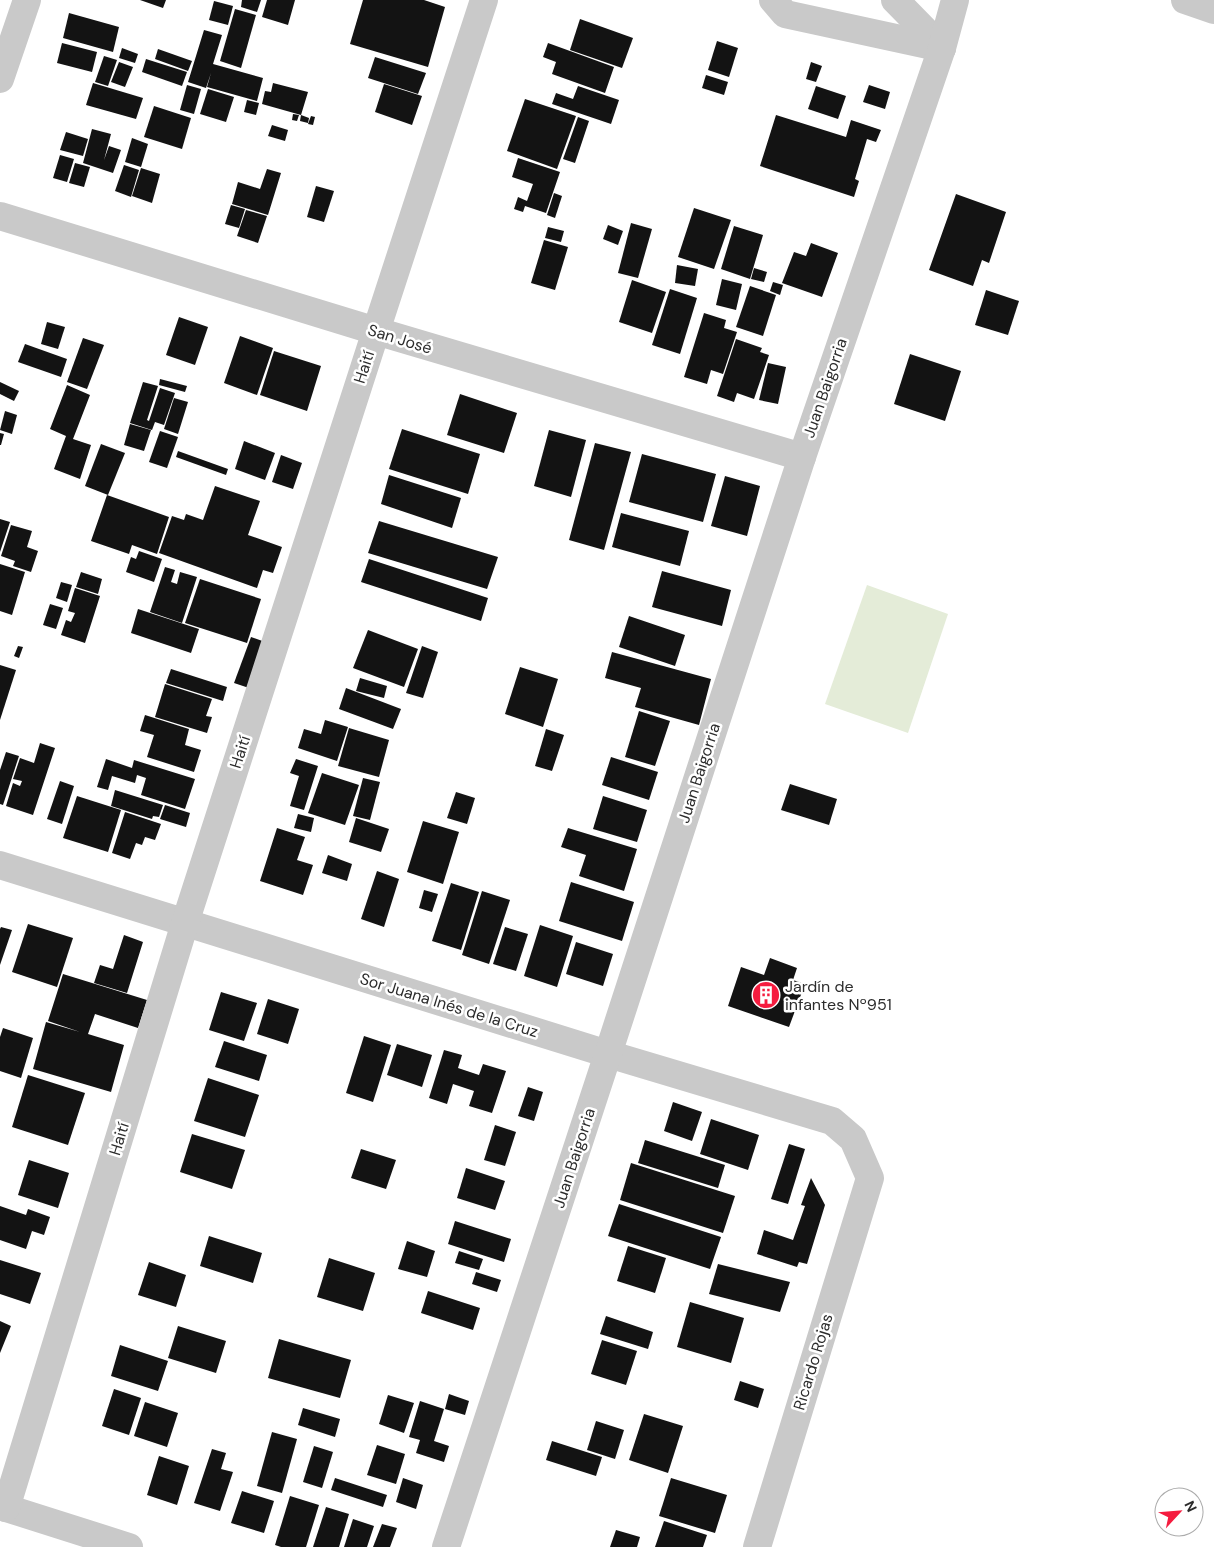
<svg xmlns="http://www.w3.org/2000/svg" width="1214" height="1547" viewBox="0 0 1214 1547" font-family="'DM Sans',sans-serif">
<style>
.green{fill:#e4ecd8}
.building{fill:#131313}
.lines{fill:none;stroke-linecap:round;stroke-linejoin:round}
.minor{stroke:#c9c9c9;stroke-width:28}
.labels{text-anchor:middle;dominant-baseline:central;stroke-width:5;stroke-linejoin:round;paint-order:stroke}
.street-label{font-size:16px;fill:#2c2c2c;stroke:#fff}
.poi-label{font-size:16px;fill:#2c2c2c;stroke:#fff;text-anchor:start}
</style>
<rect width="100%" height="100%" fill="#fff"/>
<polygon class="green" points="867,585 948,614 908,733 825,704"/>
<g class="building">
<polygon points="140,0 166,0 163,8"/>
<polygon points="242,0 261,0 257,12 241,7"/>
<polygon points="267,0 295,0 288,25 262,17"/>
<polygon points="363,0 424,0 445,7 428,67 350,44"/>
<polygon points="214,1 233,6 228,25 209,20"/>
<polygon points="235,9 256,15 241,68 220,61"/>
<polygon points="69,13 119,27 113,52 63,38"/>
<polygon points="580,19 633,38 622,68 570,50"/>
<polygon points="204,30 222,35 213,64 263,78 257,101 207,87 211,73 206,88 188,82"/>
<polygon points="717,41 738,48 729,77 708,70"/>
<polygon points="62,43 97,52 92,72 57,63"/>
<polygon points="548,43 614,67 605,93 552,74 556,62 543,57"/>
<polygon points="122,48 138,54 135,63 119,58"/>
<polygon points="158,49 192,61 188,71 155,59"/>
<polygon points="104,56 117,60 108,86 95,82"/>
<polygon points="375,57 426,73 418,94 368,78"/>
<polygon points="146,59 187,72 182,86 142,72"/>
<polygon points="119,62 133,67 125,87 111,82"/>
<polygon points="811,62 822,66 816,82 806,79"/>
<polygon points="706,75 728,82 724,95 702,88"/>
<polygon points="93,83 143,98 136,119 86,105"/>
<polygon points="273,83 308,92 301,115 262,104 265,91 271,92"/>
<polygon points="384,84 422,96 412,125 375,112"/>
<polygon points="187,85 201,89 194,114 180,110"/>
<polygon points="869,85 890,92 885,109 863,102"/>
<polygon points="578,86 619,100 611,124 552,104 556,93 573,99"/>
<polygon points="816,86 846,96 838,119 808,109"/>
<polygon points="208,89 234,97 226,122 200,114"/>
<polygon points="525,99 576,116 557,169 507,151"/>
<polygon points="247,100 259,103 256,115 244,112"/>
<polygon points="154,106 191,118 182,149 144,137"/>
<polygon points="293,114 299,115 297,121 292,120"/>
<polygon points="301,115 309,118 308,123 300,121"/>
<polygon points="776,115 846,137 851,120 881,130 876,142 867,139 855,179 859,181 854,197 760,166"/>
<polygon points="311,116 315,117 313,125 308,124"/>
<polygon points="578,117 589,121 575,163 563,159"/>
<polygon points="272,125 288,130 285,141 268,136"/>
<polygon points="92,129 111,134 104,160 109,146 121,150 113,173 83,163"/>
<polygon points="66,132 88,139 83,156 60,150"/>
<polygon points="132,138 148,144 141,167 125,162"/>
<polygon points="60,155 74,159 67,182 53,178"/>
<polygon points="518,158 560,172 546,213 525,206 523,212 514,209 518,197 527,201 533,184 512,177"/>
<polygon points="75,163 90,167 84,187 69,183"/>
<polygon points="124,165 139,170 131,197 115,191"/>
<polygon points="141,168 160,174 152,203 132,196"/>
<polygon points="267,169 281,173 268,215 232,204 238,182 260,189"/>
<polygon points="316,186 334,191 324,222 307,217"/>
<polygon points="554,193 562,196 555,218 547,215"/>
<polygon points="956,194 1006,212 989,263 982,260 973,286 929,270"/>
<polygon points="231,205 245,209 239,228 225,224"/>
<polygon points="694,208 731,220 714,269 678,257"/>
<polygon points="246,210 267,216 258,243 237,236"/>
<polygon points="631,223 652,229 638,278 618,273"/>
<polygon points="608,225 623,231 618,245 603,239"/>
<polygon points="734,226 763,235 750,279 721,269"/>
<polygon points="548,227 564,231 561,242 545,238"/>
<polygon points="544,240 568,247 555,290 531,283"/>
<polygon points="811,243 838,253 822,297 782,283 794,252 806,256"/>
<polygon points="677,265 698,269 695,286 675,283"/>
<polygon points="754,268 767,272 764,282 751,279"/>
<polygon points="722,279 742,284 736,310 716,305"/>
<polygon points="632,280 666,292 652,333 619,322"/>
<polygon points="773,282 783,285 780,295 770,291"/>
<polygon points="750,286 776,295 763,336 736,327"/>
<polygon points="670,289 697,298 680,354 652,345"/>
<polygon points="986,290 1019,301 1008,335 975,325"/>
<polygon points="704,313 726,320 724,328 737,332 723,374 711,370 707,384 684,377"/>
<polygon points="179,317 208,327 195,365 166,355"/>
<polygon points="47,322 65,327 58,349 41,344"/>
<polygon points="240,336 273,348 257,395 224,383"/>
<polygon points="83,338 104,345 87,389 67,382"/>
<polygon points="736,339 762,348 760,352 769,355 754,399 737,393 734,402 717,396"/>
<polygon points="25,344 67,359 61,377 18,362"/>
<polygon points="274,351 321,366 307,411 260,395"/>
<polygon points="910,354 961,371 945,421 894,404"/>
<polygon points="768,363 786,367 778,404 759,400"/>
<polygon points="160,379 187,386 185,392 159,385"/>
<polygon points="0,382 19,391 14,401 0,394"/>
<polygon points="143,382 158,386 147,420 149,421 160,388 175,393 164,425 155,422 152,430 130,423"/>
<polygon points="67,385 90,395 73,439 91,445 80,479 54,469 66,436 50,429"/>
<polygon points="460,394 517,413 504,453 447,435"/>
<polygon points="174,398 188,402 178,434 164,429"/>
<polygon points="5,411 17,415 12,434 0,430"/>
<polygon points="130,424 151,430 144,451 124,445"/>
<polygon points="402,429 480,454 468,494 389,469"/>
<polygon points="549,430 586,440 571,497 534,486"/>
<polygon points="160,431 178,437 167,468 149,462"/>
<polygon points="0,433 4,434 1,445 0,445"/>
<polygon points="244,441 275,453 265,480 235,469"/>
<polygon points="595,443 631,452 604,550 569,540"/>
<polygon points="101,444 125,453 108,495 85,486"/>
<polygon points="178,451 228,469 226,475 176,457"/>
<polygon points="642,454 716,474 703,522 629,502"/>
<polygon points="281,455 302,463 293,489 272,482"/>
<polygon points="389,475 461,498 452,528 381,504"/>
<polygon points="725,476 760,486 747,536 711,526"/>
<polygon points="215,486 260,501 248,535 282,547 273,573 263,570 257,588 159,553 172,516 184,520 186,514 203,520"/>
<polygon points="107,495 169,517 157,554 132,545 129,554 91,541"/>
<polygon points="621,513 689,531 680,566 612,547"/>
<polygon points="0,519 10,522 0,552"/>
<polygon points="379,521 498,557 487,589 368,553"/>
<polygon points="11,525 32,531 27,547 38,551 31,572 13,566 15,561 1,556"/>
<polygon points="139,551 162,559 154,582 126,572 131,557 136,559"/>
<polygon points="369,559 488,598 481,621 361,582"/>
<polygon points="0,564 25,572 12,615 0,611"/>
<polygon points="165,567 175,570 171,582 177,584 180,572 197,577 182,623 150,612"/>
<polygon points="662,571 731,590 722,626 652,607"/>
<polygon points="81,572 102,579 98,594 76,587"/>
<polygon points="200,579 261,599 247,643 185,623"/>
<polygon points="61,582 72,585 67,602 56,598"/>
<polygon points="75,588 100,596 85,643 61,635 66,620 71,622 75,613 68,611"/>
<polygon points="50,604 63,608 56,629 43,625"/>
<polygon points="138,609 199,629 191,653 131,633"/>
<polygon points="629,616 685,635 675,666 619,647"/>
<polygon points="368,630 418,649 404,687 353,668"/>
<polygon points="251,637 268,643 252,689 234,683"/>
<polygon points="18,646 23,647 19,658 14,656"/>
<polygon points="422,646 438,652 423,698 406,693"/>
<polygon points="612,652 711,679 699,725 635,707 641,688 605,678"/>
<polygon points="0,665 16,670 0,720"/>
<polygon points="520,667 558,679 543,727 505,714"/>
<polygon points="171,669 227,687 223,701 166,683"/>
<polygon points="360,678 387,686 384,698 356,691"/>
<polygon points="165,684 212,699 206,716 212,717 207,733 155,717"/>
<polygon points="346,688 401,709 393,729 339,709"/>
<polygon points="639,711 670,721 655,766 625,757"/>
<polygon points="145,715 189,729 185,745 201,750 194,772 147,757 154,735 140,731"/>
<polygon points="325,720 348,727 337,761 298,748 304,729 321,734"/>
<polygon points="349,728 389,740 379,777 338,766"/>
<polygon points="546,729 564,735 552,771 535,766"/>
<polygon points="40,743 55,748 33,815 6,806 13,783 20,786 22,781 13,779 20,758 34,763"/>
<polygon points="6,752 19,756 3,805 0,804 0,770"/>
<polygon points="611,757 658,772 649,800 602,785"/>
<polygon points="106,759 132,768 134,760 195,779 185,809 141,795 146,778 137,775 135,783 112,776 108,790 97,787"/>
<polygon points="296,759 318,766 304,810 290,806 299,776 290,773"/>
<polygon points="322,773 359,785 345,825 308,813"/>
<polygon points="363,778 380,782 370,820 353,816"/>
<polygon points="60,781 74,786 62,824 47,819"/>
<polygon points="790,784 837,799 829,825 781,810"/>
<polygon points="115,790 163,805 159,817 153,816 152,819 111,806"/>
<polygon points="456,792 475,798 467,824 447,818"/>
<polygon points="77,796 121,810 108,852 63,838"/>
<polygon points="603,796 647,810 637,842 593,829"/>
<polygon points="165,805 190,813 186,827 160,819"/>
<polygon points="125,812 161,824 155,840 145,837 142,845 136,843 130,859 112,853"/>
<polygon points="298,814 314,818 311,832 294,828"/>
<polygon points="356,818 389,829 381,852 349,842"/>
<polygon points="423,821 459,832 443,884 407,872"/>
<polygon points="277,828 305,837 297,860 313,865 303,895 260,881"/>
<polygon points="568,828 637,849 624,891 579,876 586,855 561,847"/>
<polygon points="328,855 352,864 347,881 322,873"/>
<polygon points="377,871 399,879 384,927 361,919"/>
<polygon points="571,882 634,902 622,941 559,921"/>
<polygon points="451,883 479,892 461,950 432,941"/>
<polygon points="424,890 438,894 432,912 419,908"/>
<polygon points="482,891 510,900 489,964 462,955"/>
<polygon points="28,924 73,938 57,987 12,972"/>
<polygon points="540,925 573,936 557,987 524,976"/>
<polygon points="1,927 12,930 0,965 0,929"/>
<polygon points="505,927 528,934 516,971 493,964"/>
<polygon points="124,935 143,942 127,993 94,983 100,965 113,969"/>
<polygon points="576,942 613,954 603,986 566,974"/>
<polygon points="770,958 797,968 793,980 805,984 789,1027 728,1006 741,967 764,975"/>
<polygon points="63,974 147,1000 138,1028 95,1014 88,1034 124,1045 111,1092 33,1069 46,1022 80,1032 48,1021"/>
<polygon points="221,992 257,1003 244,1041 209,1030"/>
<polygon points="268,999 299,1009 288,1044 257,1034"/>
<polygon points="3,1028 33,1038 21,1078 0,1071 0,1037"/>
<polygon points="364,1036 391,1045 373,1102 346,1093"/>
<polygon points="224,1041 267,1055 259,1081 215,1067"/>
<polygon points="397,1044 432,1055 422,1087 387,1075"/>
<polygon points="444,1050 462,1055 458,1068 479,1075 483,1064 506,1071 492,1113 469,1106 474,1091 453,1084 447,1104 429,1098"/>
<polygon points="28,1075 85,1093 68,1145 12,1127"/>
<polygon points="208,1078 259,1095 245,1137 194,1121"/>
<polygon points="528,1087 543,1092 534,1121 518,1116"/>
<polygon points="673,1102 702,1112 692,1141 664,1131"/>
<polygon points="711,1119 759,1135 748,1170 700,1154"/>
<polygon points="495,1125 516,1132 505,1166 484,1160"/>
<polygon points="192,1134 245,1150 232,1189 180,1172"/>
<polygon points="645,1140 725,1165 718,1188 638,1163"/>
<polygon points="789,1144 805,1149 788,1204 771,1199"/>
<polygon points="361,1149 396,1160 386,1189 351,1178"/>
<polygon points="29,1160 69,1173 58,1208 18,1195"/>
<polygon points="631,1163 735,1196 723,1233 620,1200"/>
<polygon points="466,1168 505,1181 495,1210 457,1198"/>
<polygon points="811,1178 825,1205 807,1264 799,1262 797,1267 757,1254 764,1230 793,1240 805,1206 801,1205"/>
<polygon points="619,1204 721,1237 710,1269 608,1236"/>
<polygon points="0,1206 26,1215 28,1209 50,1217 44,1235 32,1231 26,1249 0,1240"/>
<polygon points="455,1221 511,1239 504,1262 448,1244"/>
<polygon points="209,1236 262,1253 253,1283 200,1266"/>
<polygon points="407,1241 435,1251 427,1277 398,1269"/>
<polygon points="628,1246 666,1258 655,1293 617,1281"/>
<polygon points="459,1251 483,1259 479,1270 455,1263"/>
<polygon points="329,1258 375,1273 363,1311 317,1297"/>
<polygon points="0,1260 41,1273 30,1304 0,1294"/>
<polygon points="149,1262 186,1275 176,1307 138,1295"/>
<polygon points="718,1264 790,1282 780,1312 709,1294"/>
<polygon points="476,1272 501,1280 497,1292 472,1284"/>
<polygon points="428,1291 480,1308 473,1330 421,1313"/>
<polygon points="690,1302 744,1318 731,1363 677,1347"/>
<polygon points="606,1316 653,1332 648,1349 600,1334"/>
<polygon points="0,1321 11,1326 0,1353"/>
<polygon points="178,1326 226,1341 216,1373 168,1358"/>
<polygon points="279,1339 351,1360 340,1398 268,1378"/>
<polygon points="602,1340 637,1351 626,1385 591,1374"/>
<polygon points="120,1345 168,1361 158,1391 111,1376"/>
<polygon points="740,1381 764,1389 758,1408 734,1400"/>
<polygon points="114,1389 141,1398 129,1435 102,1426"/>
<polygon points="449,1394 469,1401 465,1415 445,1409"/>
<polygon points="388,1395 414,1403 404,1433 379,1424"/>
<polygon points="420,1401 444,1409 434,1441 449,1446 444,1462 416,1453 420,1440 409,1437"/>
<polygon points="145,1402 178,1413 167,1447 134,1436"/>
<polygon points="303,1408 340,1419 335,1437 298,1425"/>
<polygon points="644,1414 683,1426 668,1473 629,1460"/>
<polygon points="596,1421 624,1430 615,1459 587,1450"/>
<polygon points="272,1432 297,1439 282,1493 257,1486"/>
<polygon points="552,1441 602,1457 596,1476 546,1460"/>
<polygon points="377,1445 405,1454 396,1484 367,1475"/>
<polygon points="314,1446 333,1452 322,1488 303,1482"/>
<polygon points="212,1449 226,1453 221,1469 233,1472 220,1511 194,1503"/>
<polygon points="159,1456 189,1466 177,1505 147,1495"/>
<polygon points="335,1478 387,1495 383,1507 331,1490"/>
<polygon points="403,1478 423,1485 416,1509 396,1502"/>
<polygon points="671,1478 727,1495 715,1533 659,1516"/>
<polygon points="242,1491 274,1501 264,1533 231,1523"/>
<polygon points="290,1496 319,1505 306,1547 281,1547 275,1545"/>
<polygon points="326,1507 349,1514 339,1547 313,1547"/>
<polygon points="353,1519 374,1526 367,1547 344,1547"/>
<polygon points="664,1521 707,1535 703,1547 655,1547"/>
<polygon points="382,1524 397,1528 390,1547 373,1547"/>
<polygon points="616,1530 640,1537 637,1547 610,1547"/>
</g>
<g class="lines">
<g class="minor">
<polyline points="773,0 785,14 942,48"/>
<polyline points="895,0 942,48"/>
<polyline points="1185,0 1214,10"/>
<polyline points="0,79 27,0"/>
<polyline points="0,216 376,331 802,457"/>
<polyline points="0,865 608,1054 832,1121 853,1139 870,1178 757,1547"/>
<polyline points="0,1506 129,1547"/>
<polyline points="6,1508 185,923 376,331 484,0"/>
<polyline points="446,1547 608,1054 802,457 942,48 955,0"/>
</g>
</g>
<defs>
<symbol id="building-disc" viewBox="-11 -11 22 22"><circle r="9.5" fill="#f51c3f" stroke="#fff"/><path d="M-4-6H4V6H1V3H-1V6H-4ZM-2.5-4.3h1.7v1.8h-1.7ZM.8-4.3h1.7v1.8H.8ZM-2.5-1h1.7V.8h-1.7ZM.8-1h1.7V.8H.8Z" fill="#fff"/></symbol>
</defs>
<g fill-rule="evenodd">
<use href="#building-disc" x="750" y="979" width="32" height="32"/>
</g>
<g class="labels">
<g class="street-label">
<text transform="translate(400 339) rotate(17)">San José</text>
<text transform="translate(364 367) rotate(-72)">Haití</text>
<text transform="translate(825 388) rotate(-71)">Juan Baigorria</text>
<text transform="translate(240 752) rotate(-72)">Haití</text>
<text transform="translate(699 773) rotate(-72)">Juan Baigorria</text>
<text transform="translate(449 1005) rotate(17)">Sor Juana Inés de la Cruz</text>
<text transform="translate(119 1139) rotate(-73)">Haití</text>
<text transform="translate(574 1158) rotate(-72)">Juan Baigorria</text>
<text transform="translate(813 1362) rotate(-73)">Ricardo Rojas</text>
</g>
<g class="poi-label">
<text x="785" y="986">Jardín de<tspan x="785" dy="18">infantes Nº951</tspan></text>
</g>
</g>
<g transform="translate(1179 1512) rotate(64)"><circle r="24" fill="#ffffff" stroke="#ababab"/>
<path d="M0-4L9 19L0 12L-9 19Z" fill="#f51c3f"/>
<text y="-8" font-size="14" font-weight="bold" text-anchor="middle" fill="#2c2c2c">N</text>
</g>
</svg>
